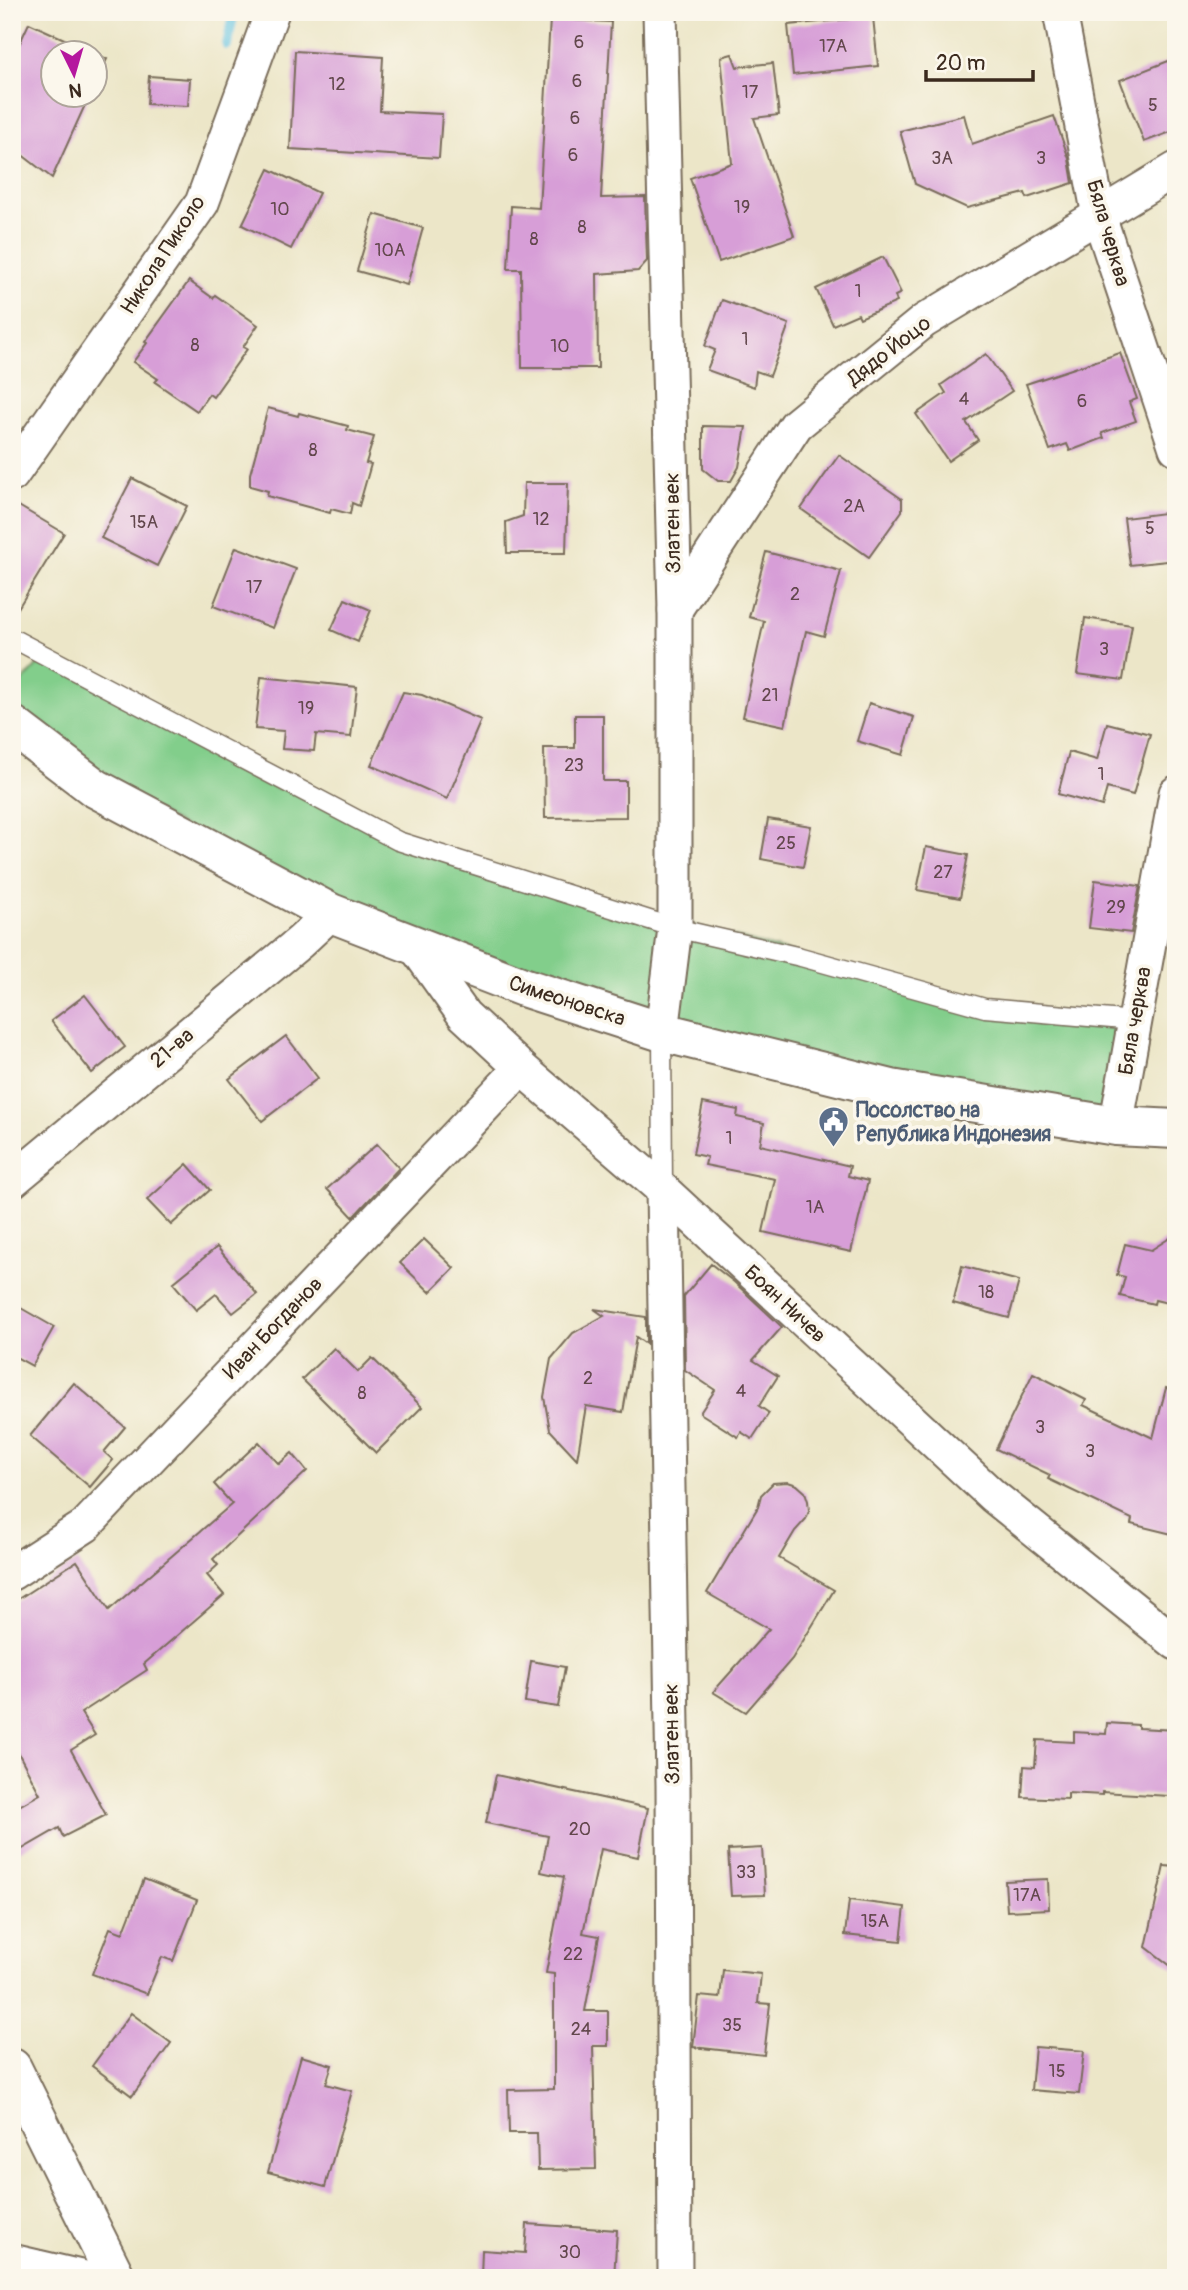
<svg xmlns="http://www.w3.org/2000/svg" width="1188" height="2290" viewBox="0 0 1188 2290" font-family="Pangolin,sans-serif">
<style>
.green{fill:#82ce8b;stroke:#5e7c54;stroke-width:2}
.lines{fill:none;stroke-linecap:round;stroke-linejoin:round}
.stream{stroke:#63c3e1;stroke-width:10}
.building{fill:#d79ed7}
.service-casing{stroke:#796c5a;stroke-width:21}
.minor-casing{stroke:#796c5a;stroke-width:37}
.tertiary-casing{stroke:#796c5a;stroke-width:42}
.service{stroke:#fff;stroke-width:18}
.minor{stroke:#fff;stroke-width:33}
.tertiary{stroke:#fff;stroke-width:38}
.labels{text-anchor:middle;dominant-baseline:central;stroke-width:7;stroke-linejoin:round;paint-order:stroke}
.number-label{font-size:18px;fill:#62474c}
.street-label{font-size:21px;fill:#3b2a1e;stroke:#fbf7ec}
.service-label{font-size:21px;font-weight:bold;fill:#4e5e75;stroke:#fbf7ec;text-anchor:start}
</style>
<rect width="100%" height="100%" fill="#fbf7ec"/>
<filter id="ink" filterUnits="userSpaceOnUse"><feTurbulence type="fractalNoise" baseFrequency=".0143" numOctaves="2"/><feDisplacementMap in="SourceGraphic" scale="14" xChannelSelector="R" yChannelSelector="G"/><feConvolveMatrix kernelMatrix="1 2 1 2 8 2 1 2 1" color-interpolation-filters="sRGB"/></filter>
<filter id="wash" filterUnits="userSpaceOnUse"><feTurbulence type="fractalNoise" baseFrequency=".00686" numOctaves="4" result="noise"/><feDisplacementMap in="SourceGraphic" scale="28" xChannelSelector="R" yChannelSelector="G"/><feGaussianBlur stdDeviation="1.57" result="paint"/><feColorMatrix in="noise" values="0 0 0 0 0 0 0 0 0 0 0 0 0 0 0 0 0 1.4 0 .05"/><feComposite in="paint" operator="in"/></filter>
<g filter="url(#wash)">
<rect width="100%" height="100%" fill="#ece6c8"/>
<polygon class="green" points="46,656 398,841 985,1008 1135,1021 1116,1126 891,1089 330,913 12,725 12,693"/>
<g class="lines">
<polyline class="stream" points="227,45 234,12"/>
</g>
<g id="blocks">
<g class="building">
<polygon points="873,17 878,66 793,75 788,25"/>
<polygon points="550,19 611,22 601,198 645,197 647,261 638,271 597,274 598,368 522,368 521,269 508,269 511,206 539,208"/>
<polygon points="29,23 93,52 52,52 52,94 90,94 52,178 12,147 12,60"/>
<polygon points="295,51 383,57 380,111 442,114 439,158 290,149"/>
<polygon points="94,53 107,59 94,86"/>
<polygon points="732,54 737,67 773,63 779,115 754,118 794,236 719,262 690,178 732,163 721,57"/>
<polygon points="1176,58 1176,130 1144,142 1120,80"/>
<polygon points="149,76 190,79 188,106 147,104"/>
<polygon points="964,115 972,144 1054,116 1069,159 1073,183 1027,198 1025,193 967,208 915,184 900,131"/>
<polygon points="269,169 319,193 291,249 242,225"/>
<polygon points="374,214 423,228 407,285 357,271"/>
<polygon points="883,257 901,293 895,296 897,302 860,318 858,314 833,325 816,289"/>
<polygon points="189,281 213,298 215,295 258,325 243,347 247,349 213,397 209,394 197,411 155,382 158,379 133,362 147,343 145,342"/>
<polygon points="722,300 789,324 770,376 756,371 754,387 707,370 715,350 705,346"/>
<polygon points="1120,353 1137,399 1129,402 1136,421 1102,433 1104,438 1070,451 1067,444 1050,450 1026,384"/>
<polygon points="986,354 1012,391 966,422 978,440 948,461 916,414 946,393 941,385"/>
<polygon points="268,408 298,416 299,413 348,426 347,430 374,437 366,463 371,464 359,506 352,503 350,514 331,509 330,513 267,496 268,491 250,486 250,474"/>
<polygon points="703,426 746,427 739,467 731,481 718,481 703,469"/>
<polygon points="839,455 902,499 902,511 869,557 801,509"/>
<polygon points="132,478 187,506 157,566 101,538"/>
<polygon points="524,483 568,483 566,553 507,553 506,522 523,516"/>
<polygon points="12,502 64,533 12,618"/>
<polygon points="1172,512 1176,560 1130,565 1124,518"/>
<polygon points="236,547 296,569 273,628 213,606"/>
<polygon points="766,552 841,571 824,636 806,631 785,726 743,717 764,621 749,617"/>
<polygon points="345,599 371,610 358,642 331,630"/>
<polygon points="1085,618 1132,625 1123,680 1077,674"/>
<polygon points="261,677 357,687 351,737 316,734 314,751 282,749 284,731 255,729"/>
<polygon points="403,692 422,695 481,720 447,799 371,765"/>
<polygon points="869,703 914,717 903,755 857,741"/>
<polygon points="575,715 603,715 603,781 626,781 626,817 545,818 544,748 575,748"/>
<polygon points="1107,723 1150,734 1133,795 1107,788 1102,806 1058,794 1069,752 1097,760"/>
<polygon points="768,819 811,826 803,867 761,859"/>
<polygon points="926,847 968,855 960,898 917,890"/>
<polygon points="1095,880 1140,886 1131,933 1089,928"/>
<polygon points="85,995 125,1047 92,1073 51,1021"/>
<polygon points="286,1036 318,1078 262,1121 229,1079"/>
<polygon points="703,1103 738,1110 737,1117 764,1123 760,1145 850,1166 848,1176 868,1181 851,1252 763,1232 775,1179 705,1165 707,1157 693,1154"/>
<polygon points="377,1144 399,1168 353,1217 327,1189"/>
<polygon points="187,1164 210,1190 171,1225 147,1200"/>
<polygon points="1176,1234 1176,1305 1155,1300 1154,1304 1120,1296 1125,1277 1117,1275 1125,1244 1151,1250"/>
<polygon points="424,1239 454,1268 430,1292 400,1263"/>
<polygon points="217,1247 257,1294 233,1313 216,1294 196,1310 173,1283"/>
<polygon points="711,1264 734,1282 782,1327 753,1360 778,1376 759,1406 769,1413 752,1439 741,1432 738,1437 700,1413 715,1390 685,1370 684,1296"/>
<polygon points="962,1266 1019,1281 1009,1318 953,1303"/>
<polygon points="12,1303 54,1327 32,1366 12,1355"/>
<polygon points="594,1309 646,1317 646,1344 636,1337 623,1412 586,1406 577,1459 550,1430 544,1397 551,1359 573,1333 604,1316"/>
<polygon points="334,1348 358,1372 372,1358 422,1407 376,1453 302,1379"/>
<polygon points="1033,1373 1086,1400 1083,1405 1153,1438 1166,1388 1176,1390 1176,1535 1131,1524 1132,1519 1048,1479 1050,1475 996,1449"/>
<polygon points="74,1383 125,1427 104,1452 113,1460 90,1487 30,1436"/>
<polygon points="259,1442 279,1464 292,1453 307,1471 213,1559 218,1565 207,1575 224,1595 144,1664 147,1670 81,1713 95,1735 71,1750 106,1815 63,1837 59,1828 12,1855 12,1810 40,1794 12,1741 12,1603 77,1561 109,1610 232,1504 214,1484"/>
<polygon points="788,1482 797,1485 805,1492 808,1501 809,1511 806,1519 795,1531 779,1558 834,1590 792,1659 746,1712 713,1692 769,1629 707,1593 758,1507 761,1495 773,1483"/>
<polygon points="531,1661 565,1667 558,1707 525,1702"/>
<polygon points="1107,1723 1138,1725 1138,1728 1176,1730 1176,1792 1169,1791 1169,1796 1102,1792 1102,1795 1068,1793 1068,1799 1022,1797 1024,1766 1035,1767 1037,1740 1074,1742 1074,1732 1106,1734"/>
<polygon points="496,1775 648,1808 638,1857 601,1849 583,1933 599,1936 585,2011 608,2011 608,2046 593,2046 596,2169 538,2170 537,2133 509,2133 508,2090 554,2089 554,1974 546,1973 564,1877 541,1872 548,1836 486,1823"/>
<polygon points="762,1848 765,1895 731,1896 728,1850"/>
<polygon points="1164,1866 1176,1867 1176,1970 1146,1947"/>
<polygon points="144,1879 197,1900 173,1961 162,1957 147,1994 92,1974 110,1928 123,1933"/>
<polygon points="1048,1879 1049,1909 1007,1911 1005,1881"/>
<polygon points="849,1900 905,1907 901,1941 845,1935"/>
<polygon points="723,1970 761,1974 758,2003 770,2004 764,2055 693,2047 699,1996 720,1998"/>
<polygon points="131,2013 171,2043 132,2096 92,2066"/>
<polygon points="1035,2047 1084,2051 1079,2094 1031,2090"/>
<polygon points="301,2056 332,2065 326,2084 352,2091 325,2187 268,2172"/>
<polygon points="527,2224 617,2230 614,2278 481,2278 482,2250 525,2253"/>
</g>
</g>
</g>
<g filter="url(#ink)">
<use href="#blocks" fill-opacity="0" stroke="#796c5a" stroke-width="2"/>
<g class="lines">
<defs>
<g id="service">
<polyline points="12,638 398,841 675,928 801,957 985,1008 1135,1021"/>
<polyline points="662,1032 663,1190"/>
</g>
<g id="minor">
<polyline points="660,12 675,610 675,928 662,1032"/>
<polyline points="1060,12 1099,216 1176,448"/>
<polyline points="12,475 202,203 272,12"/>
<polyline points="675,610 796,425 924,321 1176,169"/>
<polyline points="414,945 464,1015 521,1068 663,1190 993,1496 1176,1643"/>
<polyline points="1116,1126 1176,793"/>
<polyline points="12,1181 300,942 331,913"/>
<polyline points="663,1190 673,1785 675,2278"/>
<polyline points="12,1573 85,1526 521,1068"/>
<polyline points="12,2261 85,2278"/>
</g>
<g id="tertiary">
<polyline points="12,725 95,788 331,913 523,987 662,1032 891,1089 1116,1126 1176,1129"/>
<polyline points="12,2068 116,2278"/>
</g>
</defs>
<use href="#service" class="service-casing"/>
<use href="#minor" class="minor-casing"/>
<use href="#tertiary" class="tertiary-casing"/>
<use href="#service" class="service"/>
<use href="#minor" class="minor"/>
<use href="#tertiary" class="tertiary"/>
</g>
</g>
<defs>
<symbol id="civic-pin" viewBox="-11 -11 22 30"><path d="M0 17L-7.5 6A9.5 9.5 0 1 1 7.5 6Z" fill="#5c6f8a" stroke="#fbf7ec"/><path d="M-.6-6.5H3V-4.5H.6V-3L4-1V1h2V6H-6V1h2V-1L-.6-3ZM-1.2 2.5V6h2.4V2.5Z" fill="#fff"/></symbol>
</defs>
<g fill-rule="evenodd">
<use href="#civic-pin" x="816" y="1104" width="35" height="47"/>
</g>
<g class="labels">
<g class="number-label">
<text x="579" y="42">6</text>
<text x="833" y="46">17А</text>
<text x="577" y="81">6</text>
<text x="337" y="84">12</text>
<text x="750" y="92">17</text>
<text x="1153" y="105">5</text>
<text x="575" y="118">6</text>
<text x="573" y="155">6</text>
<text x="942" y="158">3А</text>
<text x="1041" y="158">3</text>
<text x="742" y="207">19</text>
<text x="280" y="209">10</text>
<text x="582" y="227">8</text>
<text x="534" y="239">8</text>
<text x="390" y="250">10А</text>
<text x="858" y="291">1</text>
<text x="745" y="339">1</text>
<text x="195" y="345">8</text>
<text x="560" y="346">10</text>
<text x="964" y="399">4</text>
<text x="1082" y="401">6</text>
<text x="313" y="450">8</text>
<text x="854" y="506">2А</text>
<text x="541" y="519">12</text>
<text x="144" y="522">15А</text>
<text x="1150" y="528">5</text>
<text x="254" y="587">17</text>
<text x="795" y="594">2</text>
<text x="1104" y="649">3</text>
<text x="770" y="695">21</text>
<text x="306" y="708">19</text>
<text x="574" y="765">23</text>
<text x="1101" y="774">1</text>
<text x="786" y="843">25</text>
<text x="943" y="872">27</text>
<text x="1116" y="907">29</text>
<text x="729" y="1138">1</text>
<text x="815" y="1207">1A</text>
<text x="986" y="1292">18</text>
<text x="588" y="1378">2</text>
<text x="741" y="1391">4</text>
<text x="362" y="1393">8</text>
<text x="1040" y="1427">3</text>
<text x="1090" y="1451">3</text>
<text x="580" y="1829">20</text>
<text x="746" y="1872">33</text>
<text x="1027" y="1895">17А</text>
<text x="875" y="1921">15А</text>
<text x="573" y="1954">22</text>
<text x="732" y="2025">35</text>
<text x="581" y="2029">24</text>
<text x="1057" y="2071">15</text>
<text x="570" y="2252">30</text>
</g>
<g class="street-label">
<text transform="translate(1108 233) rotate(74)">Бяла черква</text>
<text transform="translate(163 255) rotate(-57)">Никола Пиколо</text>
<text transform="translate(889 351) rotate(-38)">Дядо Йоцо</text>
<text transform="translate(673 523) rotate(-91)">Златен век</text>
<text transform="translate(567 1001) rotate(18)">Симеоновска</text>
<text transform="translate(1135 1021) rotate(-80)">Бяла черква</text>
<text transform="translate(172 1048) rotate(-40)">21-ва</text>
<text transform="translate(785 1304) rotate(43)">Боян Ничев</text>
<text transform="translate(273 1328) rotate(-46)">Иван Богданов</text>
<text transform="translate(672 1734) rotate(-91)">Златен век</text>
</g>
<g class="service-label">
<text x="856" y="1110">Посолство на<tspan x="856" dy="24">Република Индонезия</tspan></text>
</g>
</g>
<rect width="1188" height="2290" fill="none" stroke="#fbf7ec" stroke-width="42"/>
<g transform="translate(74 74) rotate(175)"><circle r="33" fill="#fbf7ec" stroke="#aea59a" stroke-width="2"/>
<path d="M0-5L12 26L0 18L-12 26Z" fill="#b5179e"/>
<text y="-10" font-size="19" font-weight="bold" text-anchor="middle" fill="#3b2a1e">N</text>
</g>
<path d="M926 70v10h107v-10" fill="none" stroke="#3b2a1e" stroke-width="3.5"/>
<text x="936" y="70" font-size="21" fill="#3b2a1e" stroke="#fbf7ec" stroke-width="5" paint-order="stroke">20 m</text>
</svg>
